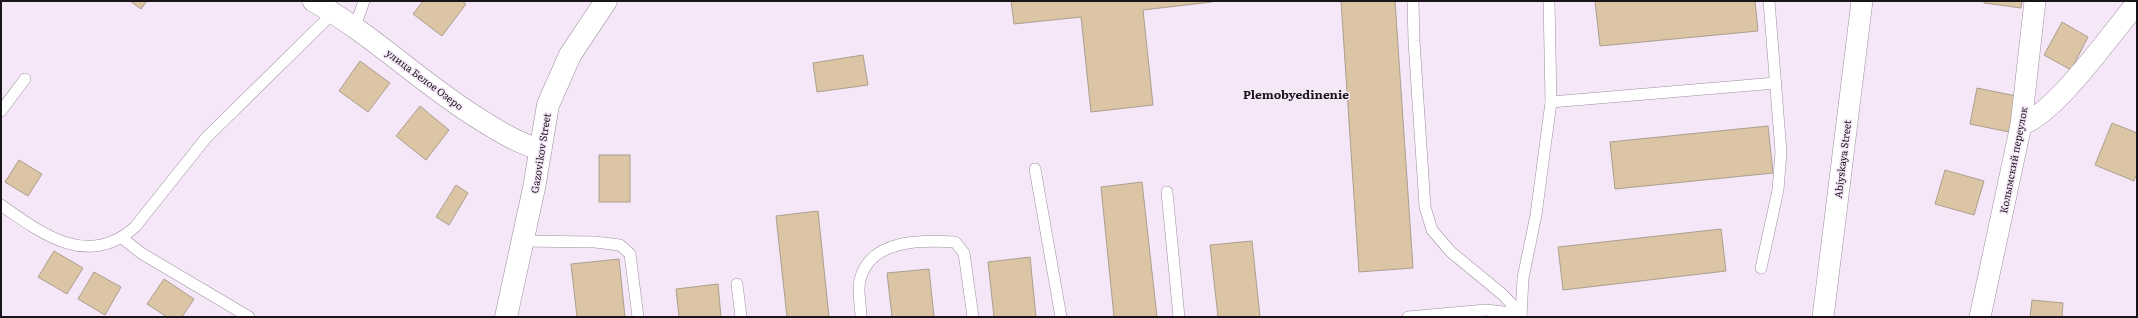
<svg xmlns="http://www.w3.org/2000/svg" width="2138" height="318" viewBox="0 0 2138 318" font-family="Literata,serif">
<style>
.building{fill:#dbc5a5;stroke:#ab9f8e}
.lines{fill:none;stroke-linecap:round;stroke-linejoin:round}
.service-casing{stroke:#9d8f9f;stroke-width:12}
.minor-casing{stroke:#9d8f9f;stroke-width:22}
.tertiary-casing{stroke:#9d8f9f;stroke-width:23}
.service{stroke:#fff;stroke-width:11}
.minor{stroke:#fff;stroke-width:21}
.tertiary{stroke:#fff;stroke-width:22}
.labels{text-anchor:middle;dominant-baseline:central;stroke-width:3;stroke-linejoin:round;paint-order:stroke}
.street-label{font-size:10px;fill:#1a151b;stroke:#f5e7f8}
.quarter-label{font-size:12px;font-weight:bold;fill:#1a151b;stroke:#f5e7f8}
</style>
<rect width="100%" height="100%" fill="#f5e7f8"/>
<g class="building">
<polygon points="130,1 147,1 141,9"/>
<polygon points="423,1 462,1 466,4 442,36 413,14"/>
<polygon points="1011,1 1211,1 1212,2 1143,10 1153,105 1091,112 1081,17 1014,24"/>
<polygon points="1341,1 1395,1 1413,268 1359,272"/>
<polygon points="1595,1 1755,1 1758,31 1600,46"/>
<polygon points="1984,1 2022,1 2021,8 1984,3"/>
<polygon points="2062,22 2088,37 2071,70 2044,55"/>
<polygon points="863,55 868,85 817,92 813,63"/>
<polygon points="360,61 390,83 368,112 339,91"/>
<polygon points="1977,88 2016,96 2009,132 1970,124"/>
<polygon points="420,106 449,130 426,160 396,136"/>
<polygon points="2112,123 2137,133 2137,173 2134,181 2095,165"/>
<polygon points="1768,126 1773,173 1615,189 1610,142"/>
<rect x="599" y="155" width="31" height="47"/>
<polygon points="19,160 42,174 28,196 5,182"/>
<polygon points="1945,170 1984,181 1974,215 1935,204"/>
<polygon points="1142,182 1157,317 1114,317 1101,187"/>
<polygon points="456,185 468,193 449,225 436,217"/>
<polygon points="818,211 829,317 787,317 776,216"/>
<polygon points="1721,229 1726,271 1563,290 1558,247"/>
<polygon points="1252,241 1260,317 1218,317 1210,245"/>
<polygon points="54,251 83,268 67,294 38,277"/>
<polygon points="1030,257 1036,317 994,317 988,262"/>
<polygon points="619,259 625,317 577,317 571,264"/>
<polygon points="929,269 934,317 892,317 887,273"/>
<polygon points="94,272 121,287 105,315 78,299"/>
<polygon points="164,279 194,299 182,317 167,317 147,304"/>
<polygon points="718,284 721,317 679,317 676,289"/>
<polygon points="2032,300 2063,303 2062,317 2030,317"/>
</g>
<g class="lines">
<defs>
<g id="service">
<polyline points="355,27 364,1"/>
<polyline points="1551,102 1776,83"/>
<polyline points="1,111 25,79"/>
<polyline points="1035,169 1061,317"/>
<polyline points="1167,192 1179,317"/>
<path d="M 1,205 C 42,234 88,269 135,227 L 206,138 L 334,12"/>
<polyline points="122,238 141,253 249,317"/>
<polyline points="523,241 595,242 620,245 630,254 638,317"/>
<polyline points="1761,268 1778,190 1781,152 1769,1"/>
<polyline points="737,284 741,317"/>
<path d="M 861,317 C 861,306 857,291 860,280 C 870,239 921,240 955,242 L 964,253 L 973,317"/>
<polyline points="1408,317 1486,310 1521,314 1502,294 1451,252 1432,230 1425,207 1414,41 1413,1"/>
<polyline points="1521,317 1523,278 1536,215 1551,102 1549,1"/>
</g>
<g id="minor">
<path d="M 313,1 C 370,33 416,78 470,113 C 493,128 515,142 541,150"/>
<path d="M 2021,125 C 2056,113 2111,34 2137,3"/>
<polyline points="1823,317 1862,1"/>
<polyline points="1980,317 2021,125 2035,1"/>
</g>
<polyline id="tertiary" points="506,317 534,188 548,105 570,55 606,1"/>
</defs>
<use href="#service" class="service-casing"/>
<use href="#minor" class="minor-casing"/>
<use href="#tertiary" class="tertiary-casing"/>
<use href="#service" class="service"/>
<use href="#minor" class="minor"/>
<use href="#tertiary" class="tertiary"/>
</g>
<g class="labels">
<g class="street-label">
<text transform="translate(425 79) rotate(37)">улица Белое Озеро</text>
<text transform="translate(540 153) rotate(-81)">Gazovikov Street</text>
<text transform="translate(1842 159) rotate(-83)">Abiyskaya Street</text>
<text transform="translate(2013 160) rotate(-79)">Колымский переулок</text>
</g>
<g class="quarter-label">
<text x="1296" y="94">Plemobyedinenie</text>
</g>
</g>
<rect width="2138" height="318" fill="none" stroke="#1a151b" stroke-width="4"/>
</svg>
